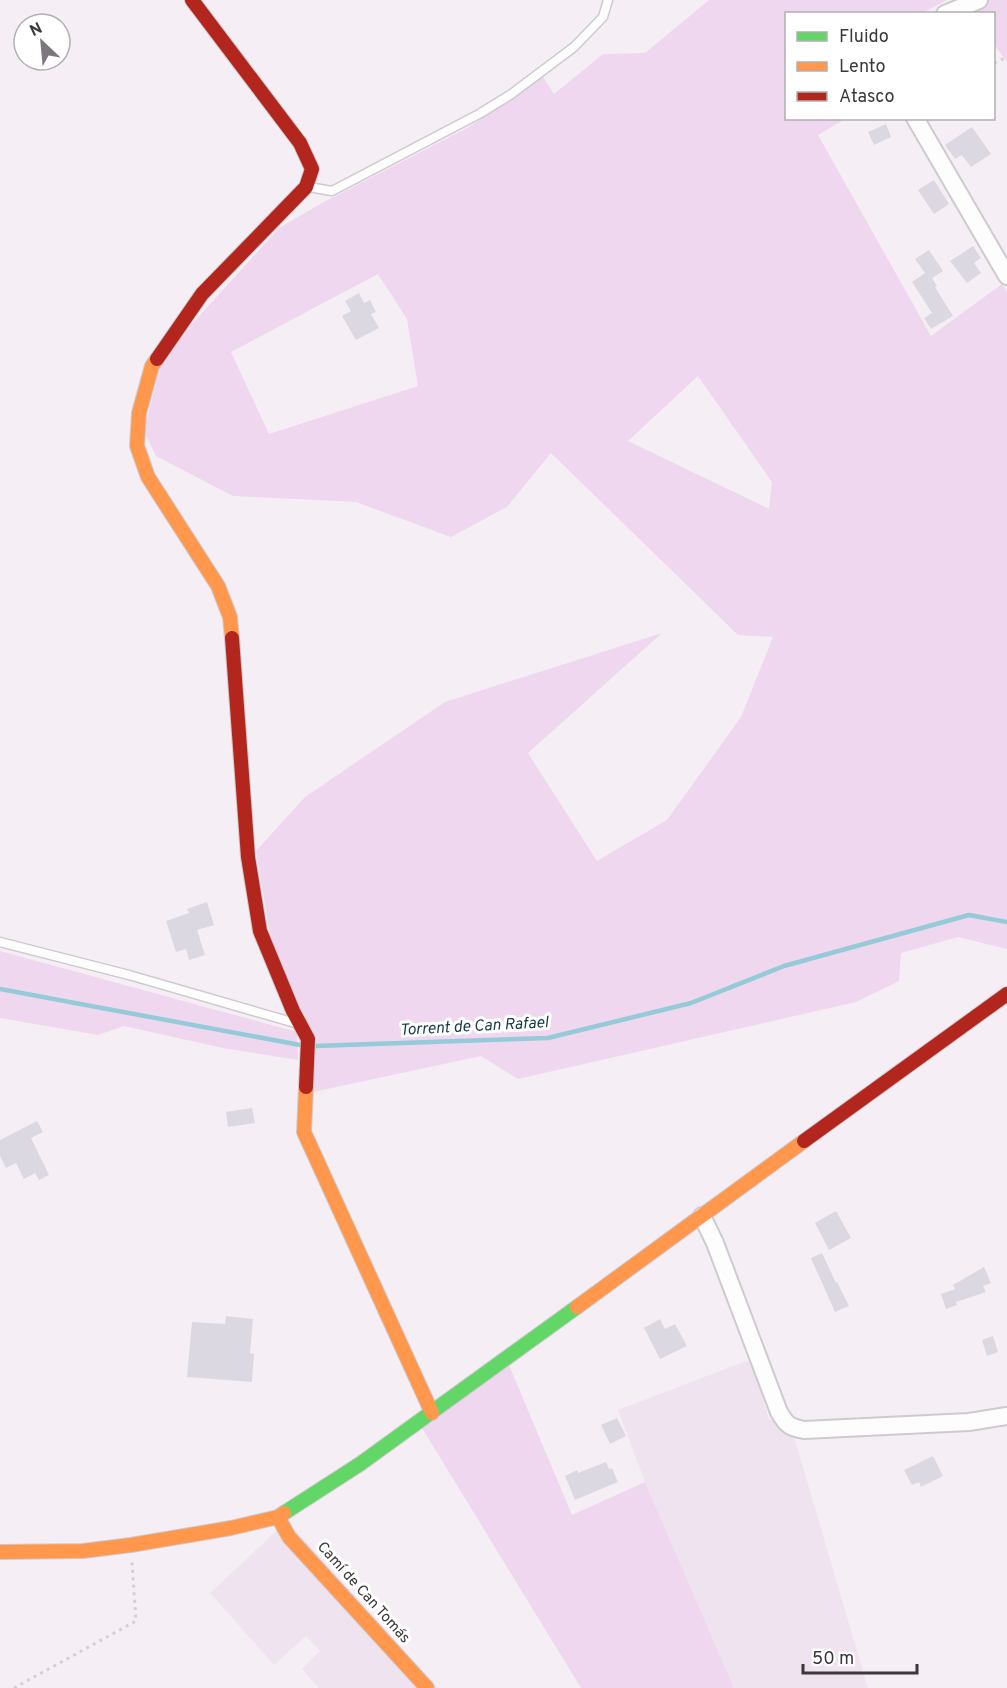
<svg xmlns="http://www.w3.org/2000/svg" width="1007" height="1688" viewBox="0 0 1007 1688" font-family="Overpass,sans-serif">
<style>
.built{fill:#f0e3f0}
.green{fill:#eed7ef;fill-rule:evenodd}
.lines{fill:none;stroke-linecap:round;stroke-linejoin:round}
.stream{stroke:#95cad8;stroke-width:4.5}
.building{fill:#dcd8e2}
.lane-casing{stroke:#cecace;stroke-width:11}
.street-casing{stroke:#cecace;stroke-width:20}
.fast-casing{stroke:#cecace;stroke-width:16}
.slow-casing{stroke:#cecace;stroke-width:16}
.jam-casing{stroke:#cecace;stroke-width:16}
.path{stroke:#d2d1d2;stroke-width:3;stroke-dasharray:3 4.5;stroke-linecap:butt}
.lane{stroke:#fefdfe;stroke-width:8}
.street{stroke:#fefdfe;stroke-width:16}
.fast{stroke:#63d668;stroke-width:14}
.slow{stroke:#ff974d;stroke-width:14}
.jam{stroke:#b3261e;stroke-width:14}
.labels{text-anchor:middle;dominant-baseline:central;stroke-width:6;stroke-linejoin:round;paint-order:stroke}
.street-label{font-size:15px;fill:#3b373b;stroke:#fff}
.water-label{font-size:16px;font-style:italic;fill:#153b43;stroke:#fff}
</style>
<rect width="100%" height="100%" fill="#f5eff5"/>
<g class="built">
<polygon points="751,1359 769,1419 793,1433 868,1688 734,1688 645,1482 618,1410"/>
<polygon points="287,1521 438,1688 319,1688 302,1669 320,1651 306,1636 274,1665 210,1593"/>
</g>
<g class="green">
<path d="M 709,0 L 947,0 L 922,13 L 786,14 L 786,118 L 845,119 L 818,135 L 931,336 L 1002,284 L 1007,292 L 1007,949 L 958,937 L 901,953 L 899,981 L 856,1002 L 518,1079 L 481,1056 L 313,1092 L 269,929 L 256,851 L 305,797 L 445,702 L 662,633 L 528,753 L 597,861 L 667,820 L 741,717 L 773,637 L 738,635 L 551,453 L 507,507 L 451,537 L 356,502 L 233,496 L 156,456 L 144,431 L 159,371 L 182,335 L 279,228 L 322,203 L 469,127 L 543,77 L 554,94 L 603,54 L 645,53 ZM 378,274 L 407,319 L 418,386 L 269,434 L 231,352 ZM 698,376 L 772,482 L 769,509 L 628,441 Z"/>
<polygon points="962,0 1007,0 1007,62 994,44 994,14 972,13"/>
<polygon points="0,951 297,1032 298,1060 223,1048 124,1026 98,1035 0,1018"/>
<polygon points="509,1365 572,1515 645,1482 734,1688 581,1688 422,1428"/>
</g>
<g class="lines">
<g class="stream">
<polyline points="0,989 300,1045"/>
<polyline points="315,1046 548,1038 691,1003 784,966 969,915 1007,922"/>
</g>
</g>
<g class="building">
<polygon points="886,124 891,137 874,145 868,132"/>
<polygon points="972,127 991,154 971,167 962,155 955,159 945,145"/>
<polygon points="934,180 949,204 934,214 918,190"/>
<polygon points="973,246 981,258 974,263 981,273 967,283 950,261"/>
<polygon points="929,250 943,271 932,278 937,286 935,287 953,316 931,329 924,318 932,313 912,282 925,273 915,259"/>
<polygon points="359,293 364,303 370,300 376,312 371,314 379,328 356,340 342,316 351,311 345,301"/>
<polygon points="207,902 214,925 197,930 205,955 189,960 186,949 176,952 166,921 189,913 187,909"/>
<polygon points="252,1108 255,1123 228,1127 226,1112"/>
<polygon points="37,1121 43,1132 31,1138 49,1175 39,1180 35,1173 24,1179 16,1163 6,1168 0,1156 0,1140"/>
<polygon points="836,1211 851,1238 829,1250 815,1223"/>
<polygon points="822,1253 836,1283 837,1282 849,1306 835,1312 811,1258"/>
<polygon points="984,1267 991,1283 983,1286 986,1292 956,1302 957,1305 946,1309 941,1294 955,1289 953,1285"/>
<polygon points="226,1316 253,1319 250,1353 254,1354 252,1382 187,1377 192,1322 225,1324"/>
<polygon points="660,1319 665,1329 675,1324 687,1346 660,1359 644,1328"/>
<polygon points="993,1336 998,1352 987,1356 982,1340"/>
<polygon points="617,1418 626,1436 610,1444 601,1425"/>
<polygon points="933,1456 943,1476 921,1487 919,1482 912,1485 904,1470"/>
<polygon points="606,1462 609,1469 612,1468 618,1482 575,1500 565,1476 577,1470 578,1473"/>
</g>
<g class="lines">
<defs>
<g id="lane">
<polyline points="309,187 332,191 479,114 510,95 574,47 603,17 608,0"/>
<polyline points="0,942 129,975 295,1023"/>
</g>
<g id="street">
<polyline points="945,14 979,0"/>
<polyline points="915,118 1007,276"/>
<path d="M 702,1216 L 715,1243 L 779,1412 C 787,1426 790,1427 804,1430 L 969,1422 L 1007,1416"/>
</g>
<polyline id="fast" points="284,1513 360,1464 577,1307"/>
<g id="slow">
<polyline points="157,359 152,366 139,413 137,446 148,477 218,586 230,617 232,638"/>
<polyline points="306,1087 304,1132 432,1413"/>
<polyline points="577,1307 804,1141"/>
<polyline points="278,1517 289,1537 427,1688"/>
<polyline points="0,1552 83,1551 131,1545 231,1528 278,1517 284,1513"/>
</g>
<g id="jam">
<polyline points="157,359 202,294 306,187 312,169 300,143 192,0"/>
<polyline points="232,638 248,857 260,931 293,1011 308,1039 306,1087"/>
<polyline points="804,1141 1007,994"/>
</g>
</defs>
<use href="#lane" class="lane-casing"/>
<use href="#street" class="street-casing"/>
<use href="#fast" class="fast-casing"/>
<use href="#slow" class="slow-casing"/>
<use href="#jam" class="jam-casing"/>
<g class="path">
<polyline points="994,63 1007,57"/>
<polyline points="14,1688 136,1621 132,1562"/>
</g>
<use href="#lane" class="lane"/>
<use href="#street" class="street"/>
<use href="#fast" class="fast"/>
<use href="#slow" class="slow"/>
<use href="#jam" class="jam"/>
</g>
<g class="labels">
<g class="street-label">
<text transform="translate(363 1593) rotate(48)">Camí de Can Tomás</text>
</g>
<g class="water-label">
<text transform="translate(474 1027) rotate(-3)">Torrent de Can Rafael</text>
</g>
</g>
<rect x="785" y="12" width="210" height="108" fill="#ffffff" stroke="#b1afb1" stroke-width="1.5"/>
<rect x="797" y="32" width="30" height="9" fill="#63d668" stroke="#b1afb1" stroke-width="1.5"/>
<text x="839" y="42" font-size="18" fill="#3b373b">Fluido</text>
<rect x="797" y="62" width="30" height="9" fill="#ff974d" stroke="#b1afb1" stroke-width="1.5"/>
<text x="839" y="72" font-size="18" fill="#3b373b">Lento</text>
<rect x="797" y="92" width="30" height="9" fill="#b3261e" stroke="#b1afb1" stroke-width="1.5"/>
<text x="839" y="102" font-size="18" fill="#3b373b">Atasco</text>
<g transform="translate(42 42) rotate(334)"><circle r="28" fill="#ffffff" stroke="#b1afb1" stroke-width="1.5"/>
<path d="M0-4.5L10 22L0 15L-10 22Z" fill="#7c777c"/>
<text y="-9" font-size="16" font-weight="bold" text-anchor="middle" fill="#3b373b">N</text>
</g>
<path d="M803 1664v9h114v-9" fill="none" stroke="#3b373b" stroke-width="3"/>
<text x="812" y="1664" font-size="18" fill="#3b373b" stroke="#ffffff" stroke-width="4.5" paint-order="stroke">50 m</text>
</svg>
